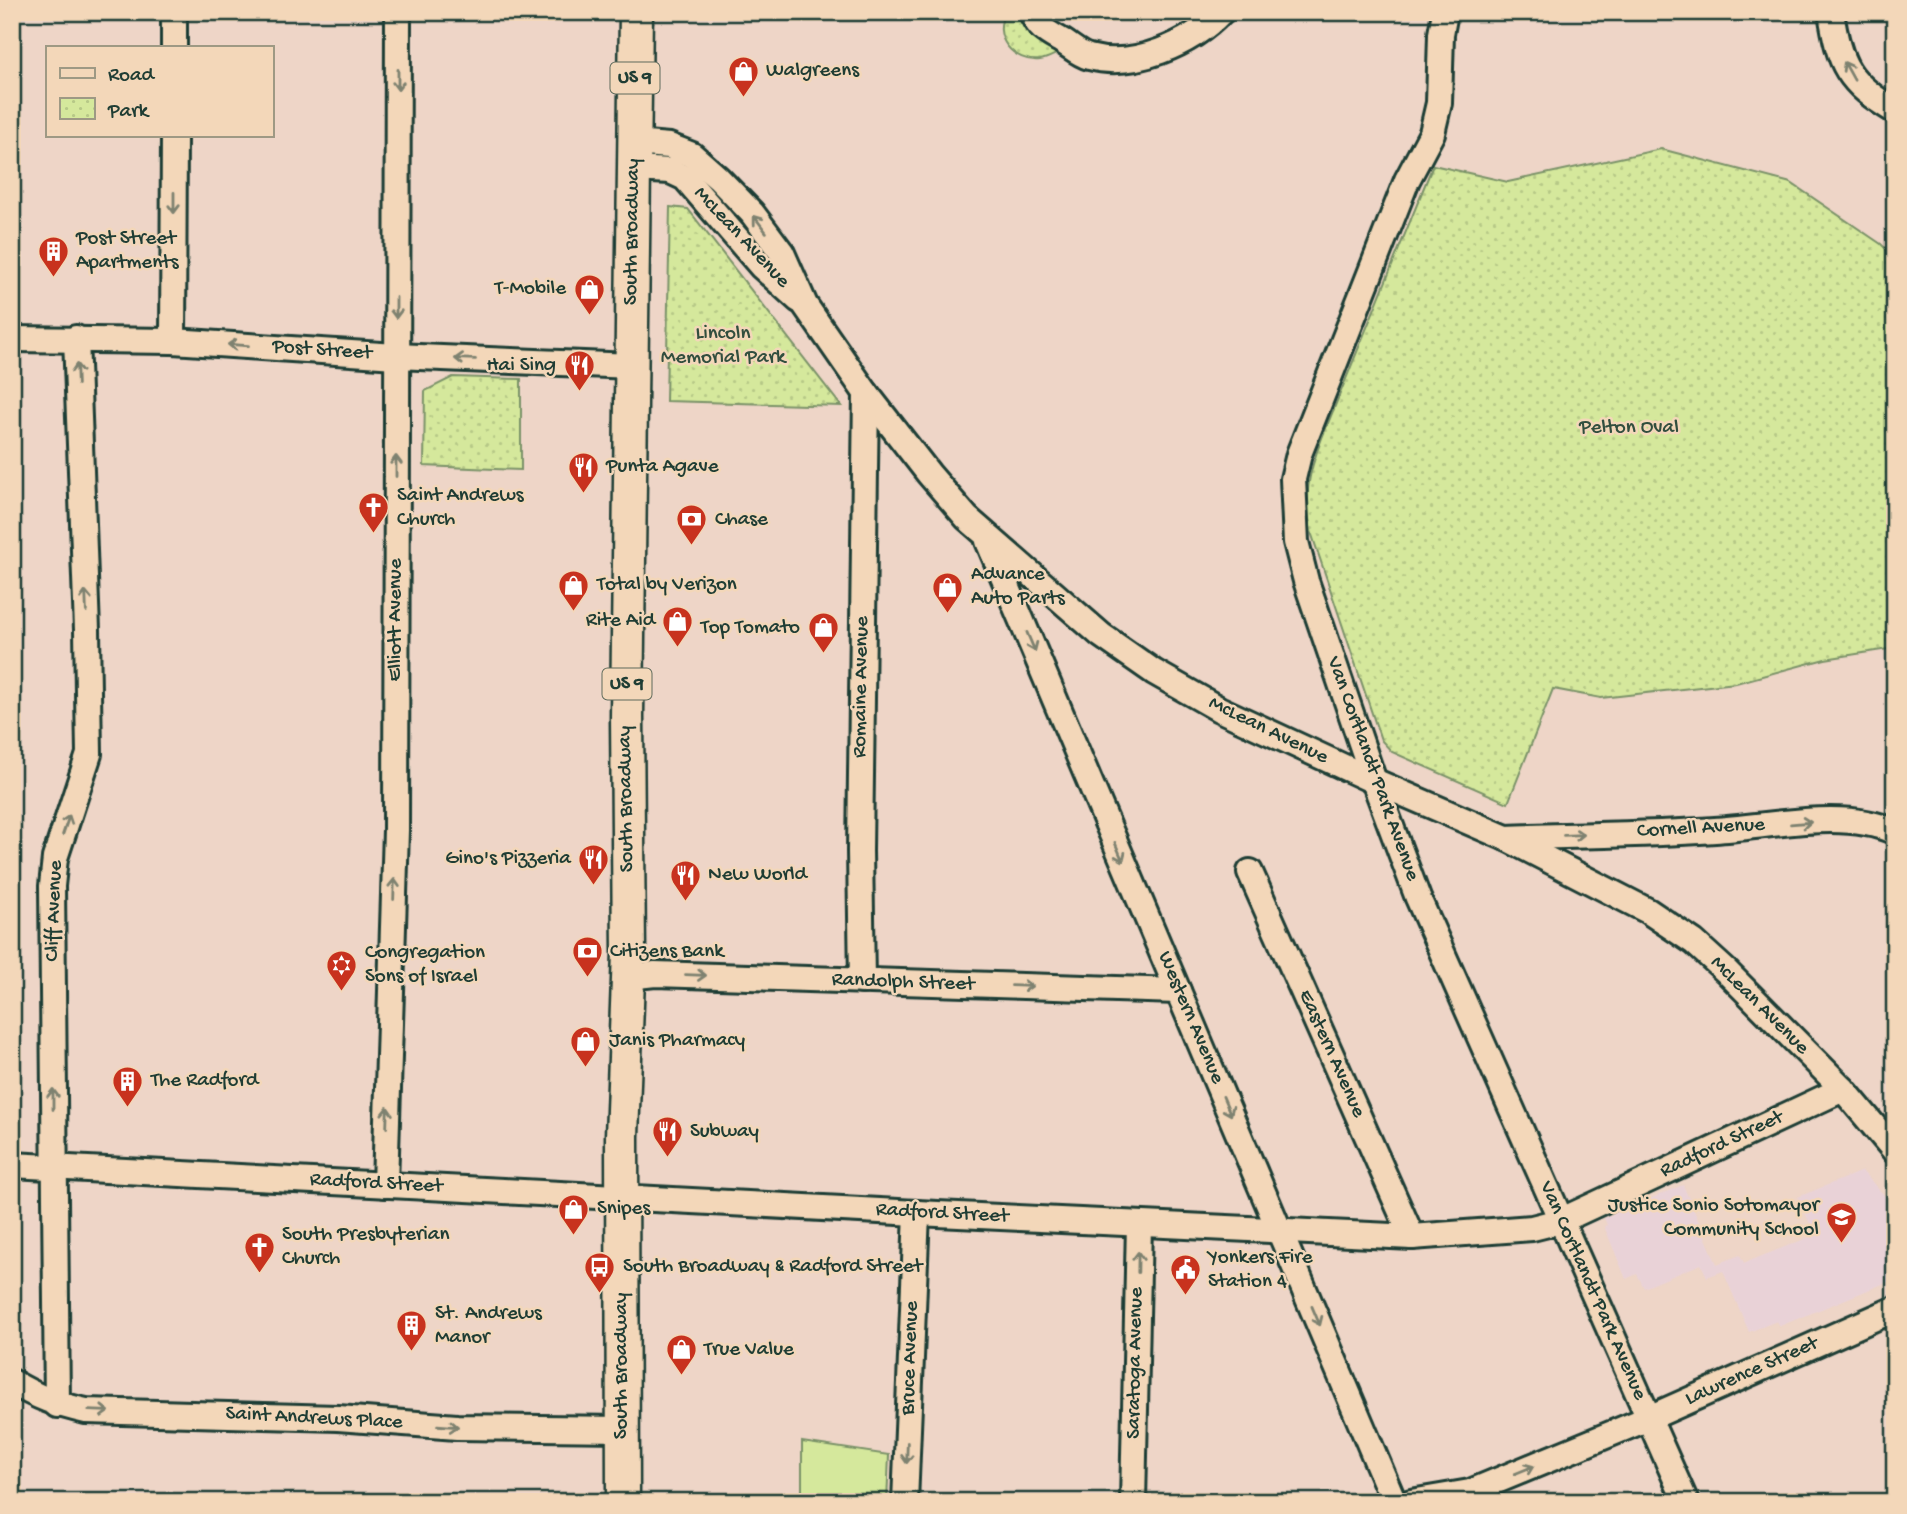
<svg xmlns="http://www.w3.org/2000/svg" width="1907" height="1514" viewBox="0 0 1907 1514" font-family="'Gochi Hand',sans-serif">
<style>
.built{fill:#e9d2d7}
.grass{fill:#d5e89c;stroke:#7a9268;stroke-width:2}
.park{fill:url(#park-dots);stroke:#7a9268;stroke-width:2}
.lines{fill:none;stroke-linecap:round;stroke-linejoin:round}
.minor-casing{stroke:#1f3d34;stroke-width:30}
.major-casing{stroke:#1f3d34;stroke-width:37}
.minor{stroke:#f3d7b9;stroke-width:24}
.major{stroke:#f3d7b9;stroke-width:32}
.oneway{stroke:#7e8270}
.labels{text-anchor:middle;dominant-baseline:central;stroke-width:5;stroke-linejoin:round;paint-order:stroke}
.shield{fill:#f3d7b9;stroke:#5f6b5c;stroke-width:2}
.shield-label{font-size:19px;font-weight:bold;fill:#1f3d34}
.poi-label{font-size:21px;fill:#1f3d34;stroke:#f3d7b9;text-anchor:start}
.street-label{font-size:21px;fill:#1f3d34;stroke:#f3d7b9}
.park-label{font-size:21px;fill:#314e3e;stroke:#f3d7b9}
</style>
<defs>
<pattern id="park-dots" width="8" height="8" patternUnits="userSpaceOnUse" patternTransform="scale(1.75)"><rect width="8" height="8" fill="#d5e89c"/><path d="M2 2h.1M6 6h.1" fill="none" stroke="#b6c887" stroke-width="1.8" stroke-linecap="round"/></pattern>
</defs>
<rect width="100%" height="100%" fill="#eed5c7"/>
<filter id="ink" filterUnits="userSpaceOnUse"><feTurbulence type="fractalNoise" baseFrequency=".0143" numOctaves="2"/><feDisplacementMap in="SourceGraphic" scale="14" xChannelSelector="R" yChannelSelector="G"/><feConvolveMatrix kernelMatrix="1 2 1 2 8 2 1 2 1" color-interpolation-filters="sRGB"/></filter>
<g filter="url(#ink)">
<polygon class="built" points="1862,1171 1895,1207 1895,1279 1780,1326 1777,1321 1749,1332 1723,1271 1707,1277 1701,1264 1644,1288 1637,1274 1626,1279 1604,1226 1607,1225 1604,1218 1683,1185 1717,1264 1740,1255 1744,1263 1815,1235 1798,1197"/>
<polygon class="grass" points="802,1442 889,1455 887,1502 802,1502"/>
<g class="park">
<path d="M 1006,12 L 1021,12 L 1061,52 C 1055,54 1047,59 1040,60 C 1014,63 990,36 1006,12 Z"/>
<path d="M 1661,149 L 1791,183 L 1881,244 L 1895,258 L 1895,648 L 1825,659 L 1736,683 L 1601,698 L 1553,689 L 1508,803 L 1392,752 L 1381,740 L 1312,535 C 1303,497 1308,474 1322,438 L 1433,165 L 1508,182 Z"/>
<polygon points="670,207 688,209 841,406 666,401"/>
<polygon points="453,377 521,379 521,470 424,466 425,391"/>
</g>
<g class="lines">
<defs>
<g id="minor">
<path d="M 1032,12 C 1037,28 1048,33 1062,41 C 1070,46 1080,55 1089,57 C 1134,69 1191,44 1221,12"/>
<polyline points="1445,12 1441,34 1439,103 1432,133 1407,180 1299,454 1293,479 1296,542 1306,581 1374,781 1418,898 1686,1502"/>
<path d="M 1831,12 C 1839,65 1848,83 1895,111"/>
<polyline points="174,47 174,12"/>
<polyline points="634,143 669,146 692,155 718,178 752,213 782,253 805,305 866,393 929,474 967,518 1101,635 1154,672 1219,709 1374,781 1506,838 1648,911 1694,942 1727,972 1843,1089 1895,1151"/>
<polyline points="634,169 670,171 685,178 761,266 799,300"/>
<polyline points="12,339 173,341 396,356 632,366"/>
<polyline points="173,341 174,135"/>
<polyline points="988,541 1394,1502"/>
<path d="M 1506,838 C 1576,835 1646,835 1715,830 C 1769,827 1845,808 1895,832"/>
<polyline points="1250,872 1412,1237"/>
<polyline points="628,977 655,974 1178,991"/>
<polyline points="862,981 860,851 866,393"/>
<polyline points="12,1165 917,1213 1412,1237 1532,1228 1560,1221 1843,1089"/>
<polyline points="385,1185 396,830 398,12"/>
<path d="M 12,1382 C 37,1397 58,1405 86,1411 L 338,1418 L 457,1427 L 623,1429"/>
<polyline points="57,1405 52,886 55,858 89,754 87,630 76,338"/>
<polyline points="905,1502 917,1213"/>
<polyline points="1133,1502 1139,1224"/>
<polyline points="1411,1502 1470,1492 1649,1418 1895,1309"/>
</g>
<polyline id="major" points="623,1502 622,1136 629,953 627,716 636,12"/>
</defs>
<use href="#minor" class="minor-casing"/>
<use href="#major" class="major-casing"/>
<use href="#minor" class="minor"/>
<use href="#major" class="major"/>
</g>
<defs><path id="oneway-shaft" d="M-6 0H5M1.5-3L5.5 0L1.5 3" fill="none" stroke-width="1.6" stroke-linecap="round" stroke-linejoin="round" transform="scale(1.75)"/></defs>
<g class="oneway">
<use href="#oneway-shaft" transform="translate(1849 71) rotate(-119)"/>
<use href="#oneway-shaft" transform="translate(398 80) rotate(90)"/>
<use href="#oneway-shaft" transform="translate(174 203) rotate(90)"/>
<use href="#oneway-shaft" transform="translate(760 224) rotate(-127)"/>
<use href="#oneway-shaft" transform="translate(396 308) rotate(90)"/>
<use href="#oneway-shaft" transform="translate(238 345) rotate(-176)"/>
<use href="#oneway-shaft" transform="translate(465 359) rotate(-178)"/>
<use href="#oneway-shaft" transform="translate(77 374) rotate(-92)"/>
<use href="#oneway-shaft" transform="translate(396 466) rotate(-90)"/>
<use href="#oneway-shaft" transform="translate(86 601) rotate(-92)"/>
<use href="#oneway-shaft" transform="translate(1031 642) rotate(67)"/>
<use href="#oneway-shaft" transform="translate(1801 823) rotate(-5)"/>
<use href="#oneway-shaft" transform="translate(66 825) rotate(-71)"/>
<use href="#oneway-shaft" transform="translate(1574 835) rotate(-2)"/>
<use href="#oneway-shaft" transform="translate(1119 852) rotate(67)"/>
<use href="#oneway-shaft" transform="translate(394 889) rotate(-88)"/>
<use href="#oneway-shaft" transform="translate(696 975) rotate(2)"/>
<use href="#oneway-shaft" transform="translate(1022 986) rotate(2)"/>
<use href="#oneway-shaft" transform="translate(53 1099) rotate(-90)"/>
<use href="#oneway-shaft" transform="translate(1227 1106) rotate(67)"/>
<use href="#oneway-shaft" transform="translate(387 1117) rotate(-88)"/>
<use href="#oneway-shaft" transform="translate(1138 1262) rotate(-89)"/>
<use href="#oneway-shaft" transform="translate(1316 1316) rotate(67)"/>
<use href="#oneway-shaft" transform="translate(99 1411) rotate(2)"/>
<use href="#oneway-shaft" transform="translate(448 1426) rotate(4)"/>
<use href="#oneway-shaft" transform="translate(907 1453) rotate(92)"/>
<use href="#oneway-shaft" transform="translate(1524 1470) rotate(-22)"/>
</g>
</g>
<defs>
<symbol id="shop-pin" viewBox="-11 -11 22 30"><path d="M0 17L-7.5 6A9.5 9.5 0 1 1 7.5 6Z" fill="#c8321e" stroke="#f3d7b9"/><path d="M-5-2.5h2.3a2.7 3.5 0 0 1 5.4 0H5L5.5 6h-11ZM-1.5-2.5h3a1.5 2.3 0 0 0-3 0Z" fill="#fff"/></symbol>
<symbol id="building-pin" viewBox="-11 -11 22 30"><path d="M0 17L-7.5 6A9.5 9.5 0 1 1 7.5 6Z" fill="#c8321e" stroke="#f3d7b9"/><path d="M-4-6H4V6H1V3H-1V6H-4ZM-2.5-4.3h1.7v1.8h-1.7ZM.8-4.3h1.7v1.8H.8ZM-2.5-1h1.7V.8h-1.7ZM.8-1h1.7V.8H.8Z" fill="#fff"/></symbol>
<symbol id="restaurant-pin" viewBox="-11 -11 22 30"><path d="M0 17L-7.5 6A9.5 9.5 0 1 1 7.5 6Z" fill="#c8321e" stroke="#f3d7b9"/><path d="M-5-6h1v4h1v-4h1v4h1v-4h1v5L-1.5 .5V6h-2V.5L-5-1ZM5-6V6H3V1.5H1.5Q1.5-4 5-6Z" fill="#fff"/></symbol>
<symbol id="church-pin" viewBox="-11 -11 22 30"><path d="M0 17L-7.5 6A9.5 9.5 0 1 1 7.5 6Z" fill="#c8321e" stroke="#f3d7b9"/><path d="M-1.2-6h2.4v3.5h3.3v2.4h-3.3V6h-2.4V-.1h-3.3v-2.4h3.3Z" fill="#fff"/></symbol>
<symbol id="bank-pin" viewBox="-11 -11 22 30"><path d="M0 17L-7.5 6A9.5 9.5 0 1 1 7.5 6Z" fill="#c8321e" stroke="#f3d7b9"/><path d="M-6-4H6V4H-6ZM0-2.3a2.3 2.3 0 1 0 0 4.6a2.3 2.3 0 1 0 0-4.6Z" fill="#fff"/></symbol>
<symbol id="synagogue-pin" viewBox="-11 -11 22 30"><path d="M0 17L-7.5 6A9.5 9.5 0 1 1 7.5 6Z" fill="#c8321e" stroke="#f3d7b9"/><path d="M0-6.5L5.6 3.2H-5.6ZM0 6.5L5.6-3.2H-5.6Z" fill="#fff"/></symbol>
<symbol id="school-pin" viewBox="-11 -11 22 30"><path d="M0 17L-7.5 6A9.5 9.5 0 1 1 7.5 6Z" fill="#c8321e" stroke="#f3d7b9"/><path d="M0-5L7-2L0 1L-7-2ZM-4 1L0 2.5L4 1V4Q0 6-4 4Z" fill="#fff"/></symbol>
<symbol id="bus-pin" viewBox="-11 -11 22 30"><path d="M0 17L-7.5 6A9.5 9.5 0 1 1 7.5 6Z" fill="#c8321e" stroke="#f3d7b9"/><path d="M-5-6H5V4H4V6H2V4H-2V6H-4V4H-5ZM-3.5-4V0h7V-4ZM-3.5 1.2v1.5H-2V1.2ZM2 1.2v1.5H3.5V1.2Z" fill="#fff"/></symbol>
<symbol id="civic-pin" viewBox="-11 -11 22 30"><path d="M0 17L-7.5 6A9.5 9.5 0 1 1 7.5 6Z" fill="#c8321e" stroke="#f3d7b9"/><path d="M-.6-6.5H3V-4.5H.6V-3L4-1V1h2V6H-6V1h2V-1L-.6-3ZM-1.2 2.5V6h2.4V2.5Z" fill="#fff"/></symbol>
</defs>
<g fill-rule="evenodd">
<use href="#shop-pin" x="726" y="54" width="35" height="47"/>
<use href="#building-pin" x="36" y="234" width="35" height="47"/>
<use href="#shop-pin" x="572" y="272" width="35" height="47"/>
<use href="#restaurant-pin" x="562" y="348" width="35" height="47"/>
<use href="#restaurant-pin" x="566" y="450" width="35" height="47"/>
<use href="#church-pin" x="356" y="490" width="35" height="47"/>
<use href="#bank-pin" x="674" y="502" width="35" height="47"/>
<use href="#shop-pin" x="556" y="568" width="35" height="47"/>
<use href="#shop-pin" x="930" y="570" width="35" height="47"/>
<use href="#shop-pin" x="660" y="604" width="35" height="47"/>
<use href="#shop-pin" x="806" y="610" width="35" height="47"/>
<use href="#restaurant-pin" x="576" y="842" width="35" height="47"/>
<use href="#restaurant-pin" x="668" y="858" width="35" height="47"/>
<use href="#bank-pin" x="570" y="934" width="35" height="47"/>
<use href="#synagogue-pin" x="324" y="948" width="35" height="47"/>
<use href="#shop-pin" x="568" y="1024" width="35" height="47"/>
<use href="#building-pin" x="110" y="1064" width="35" height="47"/>
<use href="#restaurant-pin" x="650" y="1114" width="35" height="47"/>
<use href="#shop-pin" x="556" y="1192" width="35" height="47"/>
<use href="#school-pin" x="1824" y="1200" width="35" height="47"/>
<use href="#church-pin" x="242" y="1230" width="35" height="47"/>
<use href="#bus-pin" x="582" y="1250" width="35" height="47"/>
<use href="#civic-pin" x="1168" y="1252" width="35" height="47"/>
<use href="#building-pin" x="394" y="1308" width="35" height="47"/>
<use href="#shop-pin" x="664" y="1332" width="35" height="47"/>
</g>
<g class="labels">
<g class="shield">
<rect x="610.5" y="62.5" width="49" height="31" rx="5"/>
<rect x="602.5" y="668.5" width="49" height="31" rx="5"/>
</g>
<g class="shield-label">
<text x="635" y="78">US 9</text>
<text x="627" y="684">US 9</text>
</g>
<g class="poi-label">
<text x="766" y="71">Walgreens</text>
<text x="76" y="239">Post Street<tspan x="76" dy="24">Apartments</tspan></text>
<text x="566" y="289" text-anchor="end">T-Mobile</text>
<text x="556" y="366" text-anchor="end">Hai Sing</text>
<text x="606" y="467">Punta Agave</text>
<text x="397" y="496">Saint Andrews<tspan x="397" dy="24">Church</tspan></text>
<text x="715" y="520">Chase</text>
<text x="971" y="575">Advance<tspan x="971" dy="24">Auto Parts</tspan></text>
<text x="597" y="585">Total by Verizon</text>
<text x="655" y="621" text-anchor="end">Rite Aid</text>
<text x="800" y="628" text-anchor="end">Top Tomato</text>
<text x="571" y="859" text-anchor="end">Gino's Pizzeria</text>
<text x="708" y="875">New World</text>
<text x="610" y="952">Citizens Bank</text>
<text x="365" y="953">Congregation<tspan x="365" dy="24">Sons of Israel</tspan></text>
<text x="609" y="1041">Janis Pharmacy</text>
<text x="151" y="1081">The Radford</text>
<text x="690" y="1132">Subway</text>
<text x="1819" y="1206" text-anchor="end">Justice Sonio Sotomayor<tspan x="1819" dy="24">Community School</tspan></text>
<text x="597" y="1209">Snipes</text>
<text x="282" y="1235">South Presbyterian<tspan x="282" dy="24">Church</tspan></text>
<text x="1208" y="1258">Yonkers Fire<tspan x="1208" dy="24">Station 4</tspan></text>
<text x="623" y="1267">South Broadway &amp; Radford Street</text>
<text x="435" y="1314">St. Andrews<tspan x="435" dy="24">Manor</tspan></text>
<text x="704" y="1350">True Value</text>
</g>
<g class="street-label">
<text transform="translate(633 232) rotate(-89)">South Broadway</text>
<text transform="translate(741 238) rotate(47)">McLean Avenue</text>
<text transform="translate(322 351) rotate(4)">Post Street</text>
<text transform="translate(396 620) rotate(-90)">Elliott Avenue</text>
<text transform="translate(862 687) rotate(-89)">Romaine Avenue</text>
<text transform="translate(1268 731) rotate(26)">McLean Avenue</text>
<text transform="translate(1372 769) rotate(70)">Van Cortlandt Park Avenue</text>
<text transform="translate(627 799) rotate(-91)">South Broadway</text>
<text transform="translate(1701 829) rotate(-3)">Cornell Avenue</text>
<text transform="translate(55 911) rotate(-88)">Cliff Avenue</text>
<text transform="translate(903 983) rotate(2)">Randolph Street</text>
<text transform="translate(1759 1006) rotate(45)">McLean Avenue</text>
<text transform="translate(1190 1018) rotate(67)">Western Avenue</text>
<text transform="translate(1331 1054) rotate(66)">Eastern Avenue</text>
<text transform="translate(1722 1145) rotate(-25)">Radford Street</text>
<text transform="translate(376 1184) rotate(3)">Radford Street</text>
<text transform="translate(942 1214) rotate(3)">Radford Street</text>
<text transform="translate(1592 1291) rotate(66)">Van Cortlandt Park Avenue</text>
<text transform="translate(911 1358) rotate(-88)">Bruce Avenue</text>
<text transform="translate(1136 1363) rotate(-89)">Saratoga Avenue</text>
<text transform="translate(622 1366) rotate(-90)">South Broadway</text>
<text transform="translate(1752 1372) rotate(-24)">Lawrence Street</text>
<text transform="translate(314 1419) rotate(3)">Saint Andrews Place</text>
</g>
<g class="park-label">
<text x="723" y="334">Lincoln<tspan x="723" dy="24">Memorial Park</tspan></text>
<text x="1629" y="428">Pelton Oval</text>
</g>
</g>
<rect width="1907" height="1514" fill="none" stroke="#f3d7b9" stroke-width="42"/>
<rect x="21" y="21" width="1865" height="1472" fill="none" stroke="#1f3d34" stroke-width="2.5" filter="url(#ink)"/>
<rect x="46" y="46" width="228" height="91" fill="#f3d7b9" stroke="#9e9984" stroke-width="2"/>
<rect x="60" y="68" width="35" height="10" fill="#f3d7b9" stroke="#9e9984" stroke-width="2"/>
<text x="108" y="80" font-size="21" fill="#1f3d34">Road</text>
<rect x="60" y="98" width="35" height="21" fill="url(#park-dots)" stroke="#9e9984" stroke-width="2"/>
<text x="108" y="116" font-size="21" fill="#1f3d34">Park</text>
</svg>
